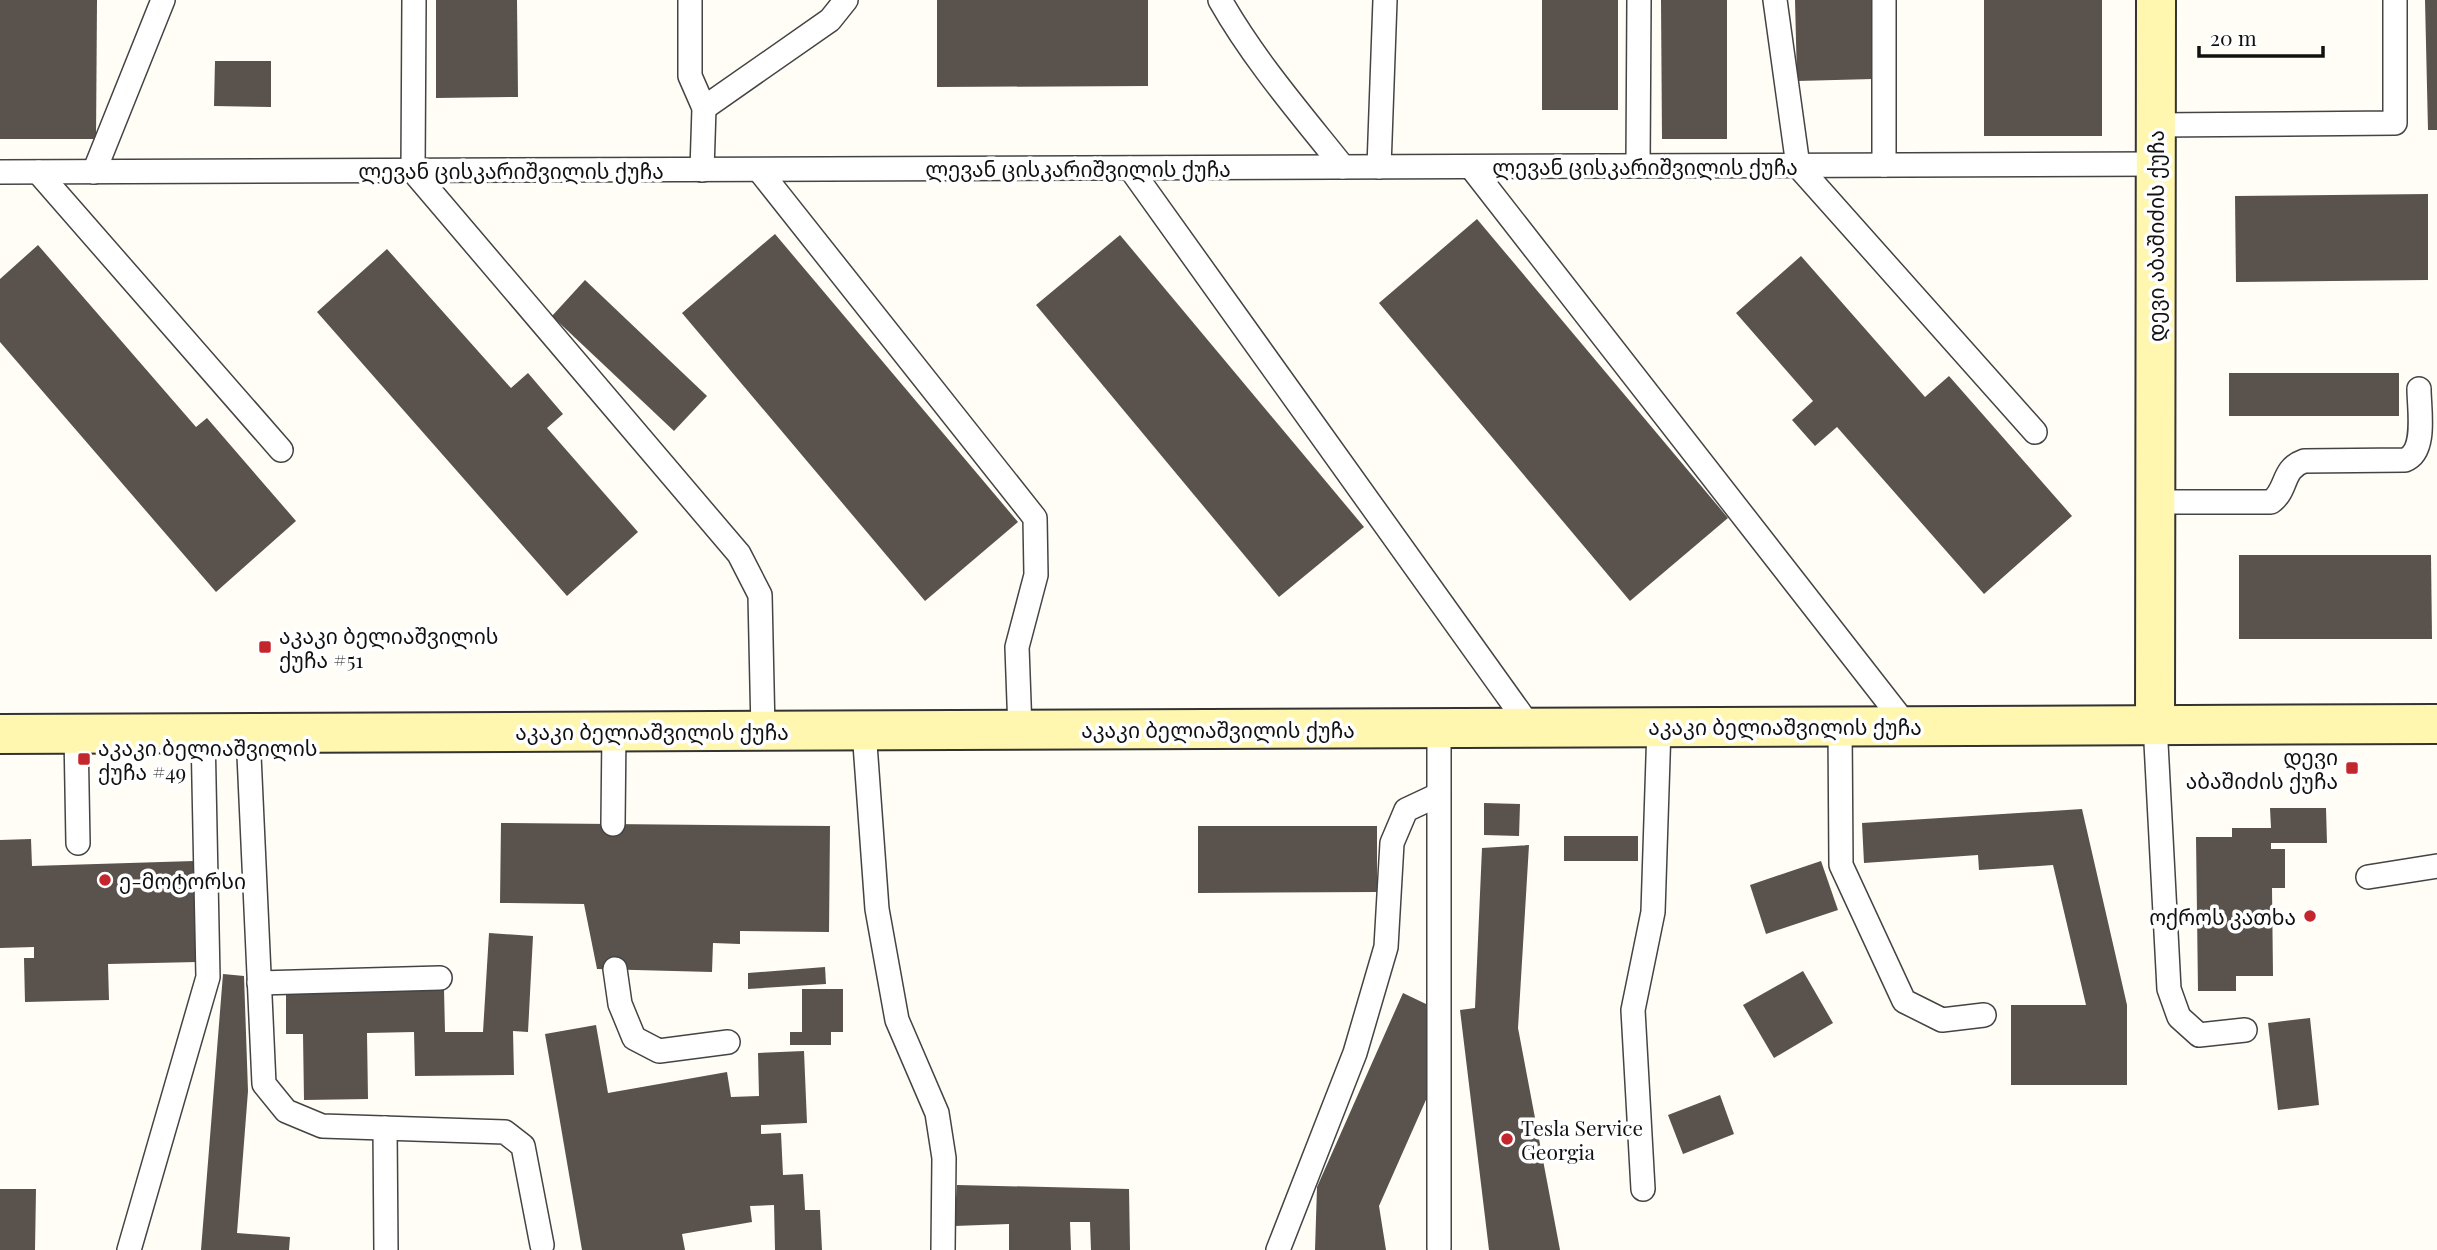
<svg xmlns="http://www.w3.org/2000/svg" width="2437" height="1250" viewBox="0 0 2437 1250" font-family="'Playfair Display','Noto Sans Georgian',serif">
<style>
.building{fill:#5a524d}
.lines{fill:none;stroke-linecap:round;stroke-linejoin:round}
.lane-casing{stroke:#444;stroke-width:26}
.secondary-casing{stroke:#333;stroke-width:42}
.lane{stroke:#fff;stroke-width:23}
.secondary{stroke:#fff6b0;stroke-width:38}
.poi-dot{fill:#c4262e;stroke:#fff;stroke-width:2.5}
.labels{text-anchor:middle;dominant-baseline:central;stroke-width:7;stroke-linejoin:round;paint-order:stroke}
.street-label{font-size:21px;fill:#111;stroke:#fff}
.poi-label{font-size:21px;fill:#111;stroke:#fff;text-anchor:start}
</style>
<rect width="100%" height="100%" fill="#fffdf5"/>
<g class="building">
<polygon points="0,0 97,0 96,139 0,139"/>
<polygon points="436,0 517,0 518,97 436,98"/>
<polygon points="937,0 1148,0 1148,86 937,87"/>
<rect x="1542" y="0" width="76" height="110"/>
<polygon points="1661,0 1727,0 1727,139 1662,139"/>
<polygon points="1795,0 1871,0 1873,79 1797,81"/>
<rect x="1984" y="0" width="118" height="136"/>
<polygon points="2425,0 2437,0 2437,130 2428,130"/>
<polygon points="215,61 271,61 271,107 214,106"/>
<polygon points="2428,194 2428,280 2236,282 2235,196"/>
<polygon points="1477,219 1728,518 1630,601 1379,303"/>
<polygon points="775,234 1018,522 925,601 682,313"/>
<polygon points="1120,235 1364,527 1279,597 1036,305"/>
<polygon points="38,245 196,427 207,418 296,521 216,592 0,342 0,279"/>
<polygon points="387,249 511,388 528,373 563,414 547,428 638,532 567,596 317,312"/>
<polygon points="1801,256 1925,397 1949,376 2072,516 1984,594 1837,427 1815,446 1792,420 1813,401 1736,313"/>
<polygon points="585,280 707,396 674,431 552,316"/>
<rect x="2229" y="373" width="170" height="43"/>
<polygon points="2239,555 2431,555 2432,639 2239,639"/>
<polygon points="1484,803 1520,804 1519,836 1484,835"/>
<polygon points="2270,808 2326,808 2327,843 2271,843 2271,849 2285,849 2285,888 2272,888 2273,976 2236,976 2236,991 2198,991 2196,837 2232,837 2232,828 2271,828"/>
<polygon points="2082,809 2127,1005 2127,1085 2011,1085 2011,1005 2086,1005 2053,865 1979,870 1978,855 1864,863 1862,823"/>
<polygon points="501,823 830,826 829,932 740,931 740,944 713,943 712,972 597,969 584,904 500,903"/>
<polygon points="1198,826 1377,826 1377,892 1198,893"/>
<rect x="1564" y="836" width="74" height="25"/>
<polygon points="31,839 32,866 194,861 197,962 108,964 109,1000 25,1002 24,958 34,958 34,947 0,948 0,840"/>
<polygon points="1529,845 1518,1028 1560,1250 1489,1250 1460,1010 1475,1008 1482,848"/>
<polygon points="1821,861 1838,910 1766,934 1750,885"/>
<polygon points="489,933 533,936 528,1032 513,1031 514,1075 415,1076 414,1032 367,1033 368,1099 304,1100 303,1034 286,1034 286,990 444,989 445,1032 483,1032"/>
<polygon points="825,967 826,984 748,989 748,973"/>
<polygon points="1803,971 1833,1023 1774,1058 1743,1005"/>
<polygon points="223,974 244,976 248,1091 237,1233 290,1237 289,1250 201,1250"/>
<polygon points="802,989 843,989 843,1032 831,1032 831,1045 790,1045 790,1032 802,1032"/>
<polygon points="1403,993 1426,1004 1429,1093 1379,1206 1386,1250 1315,1250 1317,1187"/>
<polygon points="2310,1018 2319,1105 2278,1110 2268,1023"/>
<polygon points="596,1025 608,1093 727,1072 731,1097 759,1096 758,1053 804,1051 807,1123 761,1125 761,1134 781,1133 783,1175 803,1174 805,1210 820,1210 822,1250 775,1250 774,1205 750,1206 752,1222 682,1234 685,1250 582,1250 545,1034"/>
<polygon points="1720,1095 1734,1134 1683,1154 1668,1115"/>
<polygon points="957,1185 1129,1189 1130,1250 1091,1250 1090,1222 1070,1222 1071,1250 1009,1250 1009,1224 954,1226"/>
<polygon points="0,1189 36,1189 35,1250 0,1250"/>
</g>
<g class="lines">
<defs>
<g id="lane">
<polyline points="414,0 413,171 739,554 760,595 763,731"/>
<polyline points="690,0 690,76 704,108 702,170"/>
<path d="M 1220,0 C 1254,60 1300,113 1343,167"/>
<polyline points="1775,0 1798,166 2035,432"/>
<polyline points="704,108 830,20 846,0"/>
<polyline points="2156,125 2395,123 2395,0"/>
<polyline points="1884,165 1884,0"/>
<polyline points="1638,166 1639,0"/>
<polyline points="1379,167 1385,0"/>
<polyline points="1471,167 1907,726"/>
<polyline points="1130,168 1530,727"/>
<polyline points="759,170 1035,518 1036,575 1017,647 1020,730"/>
<polyline points="0,172 2156,164"/>
<polyline points="38,172 281,450"/>
<polyline points="94,172 163,0"/>
<path d="M 2155,502 L 2271,502 C 2288,490 2281,469 2304,461 L 2405,460 C 2427,452 2419,409 2419,389"/>
<polyline points="2155,724 2169,989 2179,1017 2199,1035 2245,1030"/>
<polyline points="1840,726 1841,865 1904,1001 1942,1020 1984,1015"/>
<polyline points="864,730 877,909 897,1020 937,1113 944,1158 943,1250"/>
<polyline points="248,733 264,1084 286,1111 322,1126 505,1132 523,1146 542,1245"/>
<polyline points="76,734 78,843"/>
<polyline points="613,824 614,731"/>
<polyline points="2368,877 2437,866"/>
<polyline points="615,969 620,1004 634,1038 659,1051 728,1042"/>
<polyline points="259,983 440,978"/>
<polyline points="385,1128 386,1250"/>
<polyline points="1643,1189 1633,1010 1653,912 1659,727"/>
<polyline points="1439,1248 1439,728"/>
<polyline points="129,1250 208,977 203,733"/>
<polyline points="1278,1250 1355,1053 1386,947 1392,843 1406,810 1438,795"/>
</g>
<g id="secondary">
<polyline points="2155,724 2156,0"/>
<polyline points="0,734 2437,724"/>
</g>
</defs>
<use href="#lane" class="lane-casing"/>
<use href="#secondary" class="secondary-casing"/>
<use href="#lane" class="lane"/>
<use href="#secondary" class="secondary"/>
</g>
<g class="poi-dot">
<rect x="258" y="640" width="14" height="14" rx="3.5"/>
<rect x="77" y="752" width="14" height="14" rx="3.5"/>
<rect x="2345" y="761" width="14" height="14" rx="3.5"/>
<circle cx="105" cy="880" r="7"/>
<circle cx="2310" cy="916" r="7"/>
<circle cx="1507" cy="1139" r="7"/>
</g>
<g class="labels">
<g class="street-label">
<text x="1645" y="166">ლევან ცისკარიშვილის ქუჩა</text>
<text x="1078" y="168">ლევან ცისკარიშვილის ქუჩა</text>
<text x="511" y="170">ლევან ცისკარიშვილის ქუჩა</text>
<text transform="translate(2155 236) rotate(-90)">დევი აბაშიძის ქუჩა</text>
<text x="1785" y="726">აკაკი ბელიაშვილის ქუჩა</text>
<text x="1218" y="729">აკაკი ბელიაშვილის ქუჩა</text>
<text x="652" y="731">აკაკი ბელიაშვილის ქუჩა</text>
</g>
<g class="poi-label">
<text x="279" y="635">აკაკი ბელიაშვილის<tspan x="279" dy="24">ქუჩა #51</tspan></text>
<text x="98" y="747">აკაკი ბელიაშვილის<tspan x="98" dy="24">ქუჩა #49</tspan></text>
<text x="2338" y="756" text-anchor="end">დევი<tspan x="2338" dy="24">აბაშიძის ქუჩა</tspan></text>
<text x="119" y="880">ე-მოტორსი</text>
<text x="2296" y="916" text-anchor="end">ოქროს კათხა</text>
<text x="1521" y="1127">Tesla Service<tspan x="1521" dy="24">Georgia</tspan></text>
</g>
</g>
<path d="M2199 46v10h124v-10" fill="none" stroke="#111111" stroke-width="3.5"/>
<text x="2210" y="46" font-size="21" fill="#111111" stroke="#ffffff" stroke-width="5" paint-order="stroke">20 m</text>
</svg>
